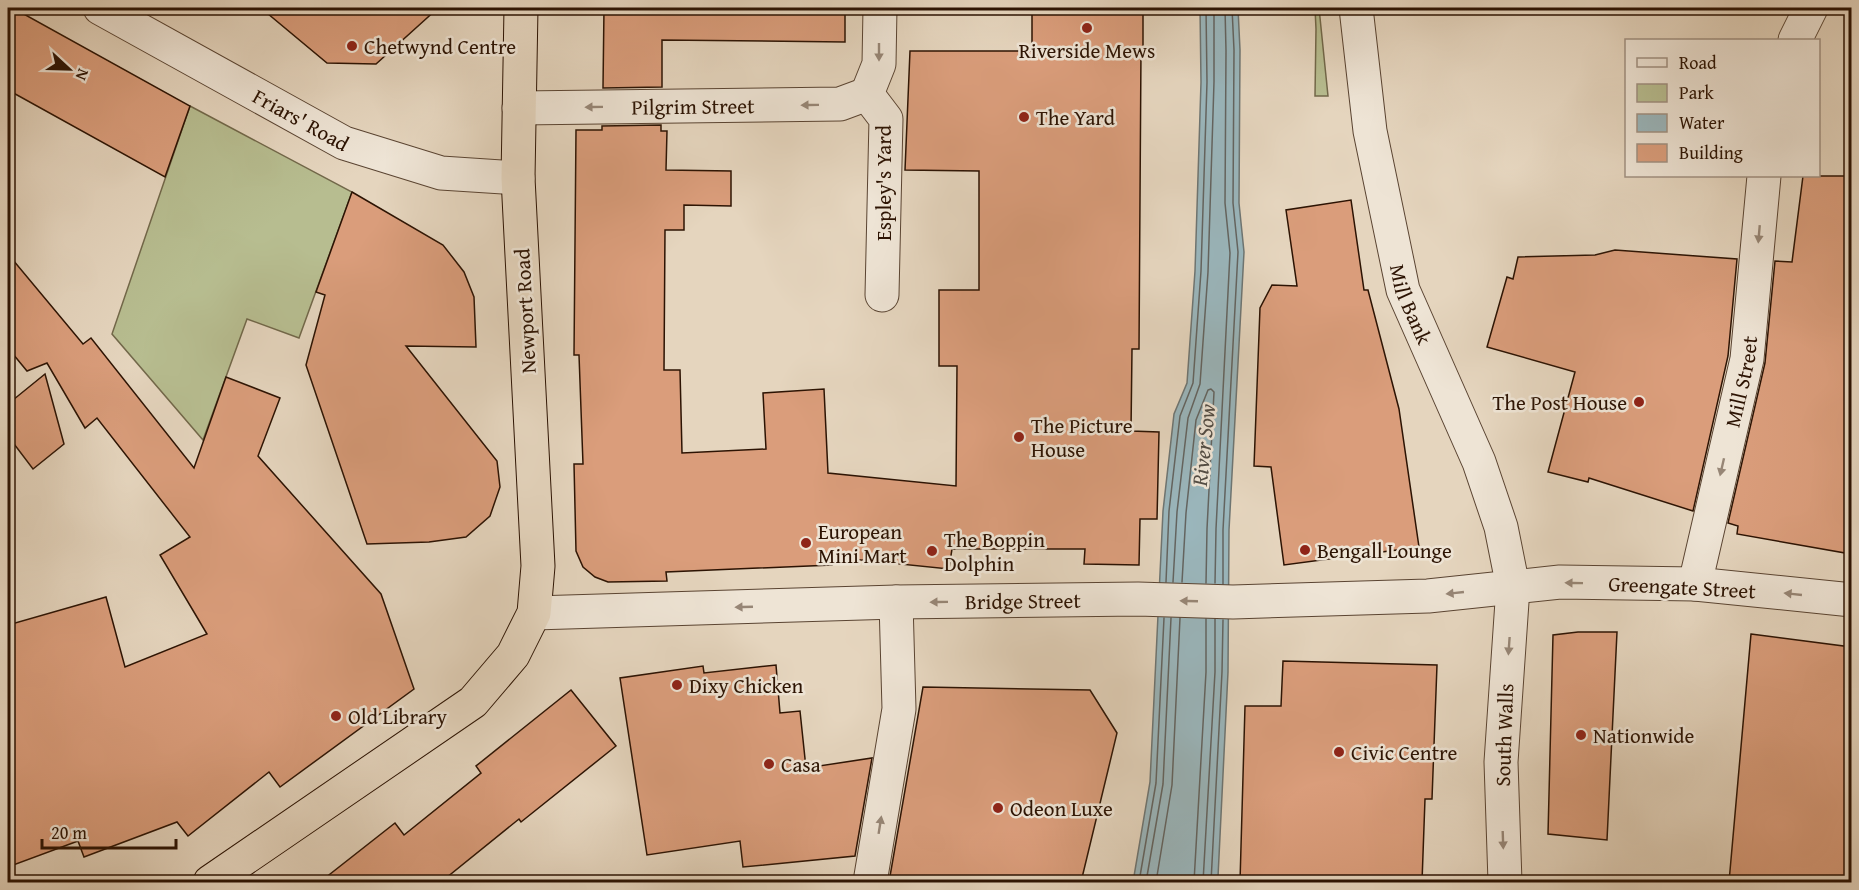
<svg xmlns="http://www.w3.org/2000/svg" width="1859" height="890" viewBox="0 0 1859 890" font-family="'Gentium Book Plus',serif">
<style>
.green{fill:#b7bd90;stroke:#72684a;stroke-width:1.5}
.water{fill:#9ab6bc;stroke:#6e7572;stroke-width:1.5}
.lines{fill:none;stroke-linecap:round;stroke-linejoin:round}
.shore{stroke:#636460;stroke-width:1.5}
.building{fill:#da9d7b;stroke:#2c1303;stroke-width:1.5}
.pedestrian-casing{stroke:#5a4432;stroke-width:35}
.minor-casing{stroke:#5a4432;stroke-width:35}
.tertiary-casing{stroke:#5a4432;stroke-width:35}
.trunk-casing{stroke:#2c1303;stroke-width:35}
.pedestrian{stroke:#eee4d5;stroke-width:33}
.minor{stroke:#eee4d5;stroke-width:33}
.tertiary{stroke:#eee4d5;stroke-width:33}
.trunk{stroke:#e5d5be;stroke-width:33}
.oneway{fill:#978676}
.poi-dot{fill:#8f2418;stroke:#eee4d5;stroke-width:2}
.labels{text-anchor:middle;dominant-baseline:central;stroke-width:5;stroke-linejoin:round;paint-order:stroke}
.poi-label{font-size:21px;fill:#2c1303;stroke:#eee4d5;text-anchor:start}
.street-label{font-size:21px;fill:#2c1303;stroke:#eee4d5}
.water-label{font-size:22px;font-style:italic;fill:#524c44;stroke:#eee4d5}
</style>
<rect width="100%" height="100%" fill="#e5d5be"/>
<filter id="stains"><feTurbulence type="fractalNoise" baseFrequency=".00333" numOctaves="4"/><feColorMatrix values="0 0 0 0 .2 0 0 0 0 .09 0 0 0 0 .02 0 0 0 .5 -.17"/></filter>
<radialGradient id="worn" r=".72"><stop offset=".6" stop-color="#630" stop-opacity="0"/><stop offset="1" stop-color="#630" stop-opacity=".3"/></radialGradient>
<g class="green">
<polygon points="1315,8 1319,8 1328,96 1315,96 1316,29"/>
<polygon points="190,106 352,192 299,338 247,319 203,440 112,334"/>
</g>
<polygon class="water" points="1200,8 1238,8 1240,50 1239,203 1244,252 1229,530 1228,672 1218,877 1216,882 1133,882 1150,782 1163,511 1174,414 1187,383 1195,271 1201,82"/>
<g class="lines">
<g class="shore">
<polyline points="1166,582 1169,511 1180,416 1193,383 1201,271 1207,82 1206,8"/>
<polyline points="1173,582 1177,512 1188,418 1200,384 1208,272 1214,82 1214,8"/>
<polyline points="1182,582 1186,513 1196,420 1208,390 1211,389 1214,392 1207,529 1206,583"/>
<polyline points="1215,583 1216,529 1230,253 1225,203 1226,51 1225,8"/>
<polyline points="1223,584 1223,530 1238,252 1233,203 1234,50 1232,8"/>
<polyline points="1139,882 1156,783 1164,618"/>
<polyline points="1146,882 1163,784 1171,618"/>
<polyline points="1156,882 1172,785 1180,618"/>
<polyline points="1194,882 1206,672 1206,619"/>
<polyline points="1203,882 1215,672 1215,619"/>
<polyline points="1211,882 1222,672 1223,620"/>
</g>
</g>
<g class="building">
<polygon points="8,8 13,8 190,106 165,177 8,90"/>
<polygon points="261,8 438,8 376,64 327,63"/>
<polygon points="604,8 845,8 845,42 662,40 662,87 603,88"/>
<polygon points="1032,8 1143,8 1143,49 1141,49 1139,349 1132,349 1131,431 1159,432 1157,519 1140,519 1139,565 1084,564 1085,549 952,549 949,569 832,557 832,565 666,572 667,581 608,582 595,577 583,567 576,551 574,464 583,464 579,355 574,355 576,130 602,130 602,126 661,125 661,131 667,131 666,170 731,171 731,206 684,205 684,230 665,230 664,370 680,370 682,453 766,449 763,393 824,389 828,473 956,486 957,366 939,366 939,290 979,290 979,171 905,170 910,51 1032,51"/>
<polygon points="1803,176 1851,176 1851,383 1847,420 1851,421 1851,554 1737,534 1738,526 1728,523 1765,363 1775,261 1792,262"/>
<polygon points="352,192 443,245 464,272 474,297 476,347 406,346 497,461 500,487 490,516 466,537 429,542 367,544 306,365 325,295 316,292"/>
<polygon points="1351,200 1364,290 1368,290 1399,409 1419,547 1284,565 1271,467 1254,466 1260,308 1272,285 1297,286 1286,210"/>
<polygon points="1615,250 1737,259 1728,356 1693,511 1589,478 1588,482 1548,472 1575,372 1487,347 1507,277 1513,279 1518,257 1595,255"/>
<polygon points="8,254 83,344 91,338 194,468 226,377 280,398 258,456 381,594 414,689 280,787 269,772 188,836 177,822 84,857 78,841 8,867 8,625 106,597 125,667 207,634 160,555 190,537 97,418 85,428 47,363 27,371 8,348"/>
<polygon points="45,374 64,444 33,469 8,436 8,404"/>
<polygon points="1578,632 1617,632 1607,840 1548,834 1553,635"/>
<polygon points="1751,634 1851,647 1851,882 1729,882"/>
<polygon points="1283,661 1437,665 1432,799 1425,799 1422,882 1240,882 1245,706 1281,706"/>
<polygon points="776,665 780,713 800,711 806,768 872,758 855,856 743,867 740,841 647,855 620,678 703,666 704,673"/>
<polygon points="923,687 1090,690 1117,733 1081,882 889,882"/>
<polygon points="571,690 616,746 521,822 519,819 441,882 320,882 395,823 404,835 481,773 476,766"/>
</g>
<g class="lines">
<defs>
<polyline id="pedestrian" points="1695,584 1852,600"/>
<g id="minor">
<path id="s1" d="M 100,8 L 344,143 L 441,173 L 518,178"/>
<polyline points="1795,40 1811,8"/>
<polyline points="867,94 886,119 882,295"/>
<polyline points="867,94 879,64 880,8"/>
<path id="s2" d="M 519,108 L 840,104 L 867,94"/>
<path id="s3" d="M 1513,587 L 1560,582 L 1695,584 L 1747,359 L 1764,176"/>
<polyline points="870,882 899,709 896,602"/>
</g>
<g id="tertiary">
<path id="s4" d="M 1356,8 L 1370,131 L 1403,290 L 1479,462 L 1501,527 L 1513,587 L 1501,762 L 1505,882"/>
<path id="s5" d="M 534,613 L 896,602 L 1138,599 L 1233,602 L 1428,596 L 1513,587"/>
</g>
<polyline id="trunk" points="210,882 473,702 513,655 534,613 538,566 518,178 521,8"/>
</defs>
<use href="#pedestrian" class="pedestrian-casing"/>
<use href="#minor" class="minor-casing"/>
<use href="#tertiary" class="tertiary-casing"/>
<use href="#trunk" class="trunk-casing"/>
<use href="#pedestrian" class="pedestrian"/>
<use href="#minor" class="minor"/>
<use href="#tertiary" class="tertiary"/>
<use href="#trunk" class="trunk"/>
</g>
<defs><path id="oneway-solid" d="M-6-.8H1V-3.2L6.5 0L1 3.2V.8H-6Z" transform="scale(1.5)"/></defs>
<g class="oneway">
<use href="#oneway-solid" transform="translate(879 52) rotate(90)"/>
<use href="#oneway-solid" transform="translate(810 105) rotate(179)"/>
<use href="#oneway-solid" transform="translate(594 107) rotate(179)"/>
<use href="#oneway-solid" transform="translate(1759 234) rotate(95)"/>
<use href="#oneway-solid" transform="translate(1722 467) rotate(103)"/>
<use href="#oneway-solid" transform="translate(1574 583) rotate(-179)"/>
<use href="#oneway-solid" transform="translate(1455 593) rotate(174)"/>
<use href="#oneway-solid" transform="translate(1793 594) rotate(-174)"/>
<use href="#oneway-solid" transform="translate(1189 601) rotate(-178)"/>
<use href="#oneway-solid" transform="translate(939 602) rotate(179)"/>
<use href="#oneway-solid" transform="translate(744 607) rotate(178)"/>
<use href="#oneway-solid" transform="translate(1509 646) rotate(94)"/>
<use href="#oneway-solid" transform="translate(880 825) rotate(-81)"/>
<use href="#oneway-solid" transform="translate(1503 840) rotate(88)"/>
</g>
<g class="poi-dot">
<circle cx="1087" cy="28" r="6"/>
<circle cx="352" cy="46" r="6"/>
<circle cx="1024" cy="117" r="6"/>
<circle cx="1639" cy="402" r="6"/>
<circle cx="1019" cy="437" r="6"/>
<circle cx="806" cy="543" r="6"/>
<circle cx="1305" cy="550" r="6"/>
<circle cx="932" cy="551" r="6"/>
<circle cx="677" cy="685" r="6"/>
<circle cx="336" cy="716" r="6"/>
<circle cx="1581" cy="735" r="6"/>
<circle cx="1339" cy="752" r="6"/>
<circle cx="769" cy="764" r="6"/>
<circle cx="998" cy="808" r="6"/>
</g>
<g class="labels">
<g class="poi-label">
<text x="364" y="46">Chetwynd Centre</text>
<text x="1087" y="50" text-anchor="middle">Riverside Mews</text>
<text x="1036" y="117">The Yard</text>
<text x="1627" y="402" text-anchor="end">The Post House</text>
<text x="1031" y="425">The Picture<tspan x="1031" dy="24">House</tspan></text>
<text x="818" y="531">European<tspan x="818" dy="24">Mini Mart</tspan></text>
<text x="944" y="539">The Boppin<tspan x="944" dy="24">Dolphin</tspan></text>
<text x="1317" y="550">Bengall Lounge</text>
<text x="689" y="685">Dixy Chicken</text>
<text x="348" y="716">Old Library</text>
<text x="1593" y="735">Nationwide</text>
<text x="1351" y="752">Civic Centre</text>
<text x="781" y="764">Casa</text>
<text x="1010" y="808">Odeon Luxe</text>
</g>
<g class="street-label">
<text stroke="none"><textPath href="#s2" startOffset="174">Pilgrim Street</textPath></text>
<text stroke="none"><textPath href="#s1" startOffset="230">Friars' Road</textPath></text>
<text transform="translate(883 183) rotate(-90)">Espley's Yard</text>
<text stroke="none"><textPath href="#s4" startOffset="302">Mill Bank</textPath></text>
<text transform="translate(525 311) rotate(-93)">Newport Road</text>
<text stroke="none"><textPath href="#s3" startOffset="390">Mill Street</textPath></text>
<text transform="translate(1682 587) rotate(3)">Greengate Street</text>
<text stroke="none"><textPath href="#s5" startOffset="489">Bridge Street</textPath></text>
<text transform="translate(1504 735) rotate(-88)">South Walls</text>
</g>
<g class="water-label">
<text transform="translate(1203 445) rotate(-84)">River Sow</text>
</g>
</g>
<rect width="1859" height="890" fill="none" stroke="#e5d5be" stroke-width="30"/>
<rect x="9" y="9" width="1841" height="872" fill="none" stroke="#2c1303" stroke-width="3"/>
<rect x="15" y="15" width="1829" height="860" fill="none" stroke="#2c1303" stroke-width="1.5"/>
<rect x="1625" y="39" width="195" height="138" fill="#eee4d5" stroke="#a09081" stroke-width="1.5"/>
<rect x="1637" y="58" width="30" height="9" fill="#eee4d5" stroke="#a09081" stroke-width="1.5"/>
<text x="1679" y="69" font-size="18" fill="#2c1303">Road</text>
<rect x="1637" y="84" width="30" height="18" fill="#b7bd90" stroke="#a09081" stroke-width="1.5"/>
<text x="1679" y="99" font-size="18" fill="#2c1303">Park</text>
<rect x="1637" y="114" width="30" height="18" fill="#9ab6bc" stroke="#a09081" stroke-width="1.5"/>
<text x="1679" y="129" font-size="18" fill="#2c1303">Water</text>
<rect x="1637" y="144" width="30" height="18" fill="#da9d7b" stroke="#a09081" stroke-width="1.5"/>
<text x="1679" y="159" font-size="18" fill="#2c1303">Building</text>
<g transform="translate(69 69) rotate(112)" stroke="#eee4d5" stroke-width="4.5" paint-order="stroke">
<path d="M0-4.5L10 22L0 15L-10 22Z" fill="#2c1303"/>
<text y="-9" font-size="16" font-weight="bold" text-anchor="middle" fill="#2c1303">N</text>
</g>
<path d="M42 839v9h134v-9" fill="none" stroke="#2c1303" stroke-width="3"/>
<text x="51" y="839" font-size="18" fill="#2c1303" stroke="#eee4d5" stroke-width="4.5" paint-order="stroke">20 m</text>
<rect width="100%" height="100%" filter="url(#stains)"/>
<rect width="100%" height="100%" fill="url(#worn)"/>
</svg>
